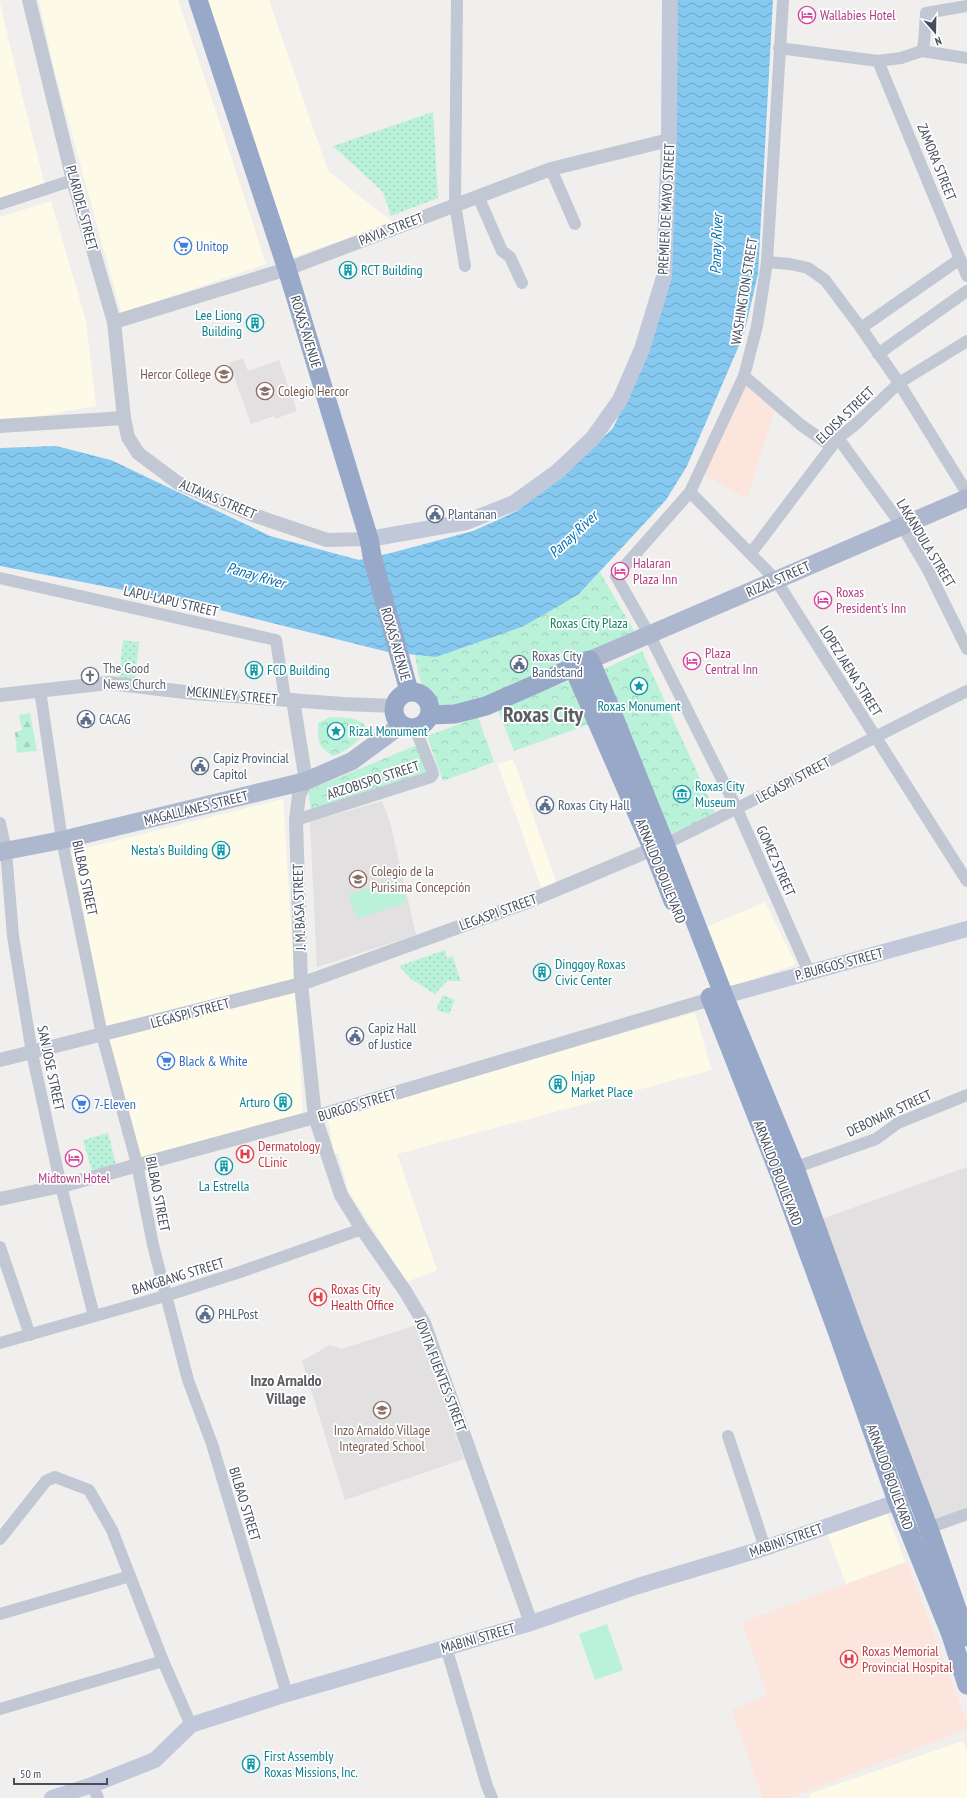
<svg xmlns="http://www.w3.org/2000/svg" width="967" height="1798" viewBox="0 0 967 1798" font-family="'PT Sans Narrow',sans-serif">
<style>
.commercial{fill:#fdfae7}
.education{fill:#e2e0e0}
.medical{fill:#fce5dd}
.grass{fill:url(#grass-dots)}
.forest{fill:url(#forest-firs)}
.park{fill:url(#park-crowns)}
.pitch{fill:#baf1d9}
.water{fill:url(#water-waves)}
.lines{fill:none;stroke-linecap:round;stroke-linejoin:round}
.minor{stroke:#c1c8d4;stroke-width:12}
.tertiary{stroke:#c1c8d4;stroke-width:14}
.secondary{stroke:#c0c8d9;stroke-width:16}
.primary{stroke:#adb8cf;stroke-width:18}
.trunk{stroke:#98a8c8;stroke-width:19}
.labels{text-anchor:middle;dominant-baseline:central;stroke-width:3.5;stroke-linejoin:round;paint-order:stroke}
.hotel-label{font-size:14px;fill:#b23c85;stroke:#fff;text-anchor:start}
.street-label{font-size:14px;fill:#464e5d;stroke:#fff}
.shop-label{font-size:14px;fill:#366cbe;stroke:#fff;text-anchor:start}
.culture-label{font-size:14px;fill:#0d838f;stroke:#fff;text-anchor:start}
.education-label{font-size:14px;fill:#785e54;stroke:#fff;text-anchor:start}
.service-label{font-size:14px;fill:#4e5e75;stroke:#fff;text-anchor:start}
.park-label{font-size:14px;fill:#12835d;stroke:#fff}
.worship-label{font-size:14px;fill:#5b616d;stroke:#fff;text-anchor:start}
.health-label{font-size:14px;fill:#be3a42;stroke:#fff;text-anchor:start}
.water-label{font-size:15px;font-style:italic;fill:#0570b1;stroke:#fff}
.quarter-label{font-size:16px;font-weight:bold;fill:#5b5d64;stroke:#fff}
.town-label{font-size:22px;font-weight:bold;fill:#5b5d64;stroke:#fff}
</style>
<defs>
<pattern id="grass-dots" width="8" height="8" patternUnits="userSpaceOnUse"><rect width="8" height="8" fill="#baf1d9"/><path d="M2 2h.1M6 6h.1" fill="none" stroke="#a1d0bd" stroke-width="1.8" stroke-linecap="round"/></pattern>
<pattern id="forest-firs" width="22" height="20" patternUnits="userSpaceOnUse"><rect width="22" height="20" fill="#baf1d9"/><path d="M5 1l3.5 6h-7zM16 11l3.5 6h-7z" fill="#a1d0bd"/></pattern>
<pattern id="park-crowns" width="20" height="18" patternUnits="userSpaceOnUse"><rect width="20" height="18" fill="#baf1d9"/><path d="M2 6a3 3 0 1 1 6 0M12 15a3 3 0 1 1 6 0" fill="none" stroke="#a1d0bd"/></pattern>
<pattern id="water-waves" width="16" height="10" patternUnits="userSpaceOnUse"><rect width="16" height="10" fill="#85c8f0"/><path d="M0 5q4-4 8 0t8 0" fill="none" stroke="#6fa5c6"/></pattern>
</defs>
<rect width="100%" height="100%" fill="#f1efee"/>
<g class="commercial">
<polygon points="39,0 178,0 227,144 266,264 137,308 121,312 53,65"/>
<polygon points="205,0 269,0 328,171 394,223 293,257"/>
<polygon points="0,3 24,104 45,185 0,199"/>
<polygon points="51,201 86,321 96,406 0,423 0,217"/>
<polygon points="513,759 557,884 542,890 498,764"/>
<polygon points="283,799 303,1115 133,1162 66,853"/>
<polygon points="765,902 796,964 729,988 707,927"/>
<polygon points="695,1013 712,1070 397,1154 437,1270 407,1282 349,1192 338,1153 334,1154 328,1117"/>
<polygon points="886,1511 905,1562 846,1584 827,1533"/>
<polygon points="963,1741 967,1752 967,1798 811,1798 809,1794"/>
</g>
<g class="education">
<polygon points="243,358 248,371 279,360 297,411 275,419 274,416 251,424 229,363"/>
<polygon points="382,801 390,822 416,935 317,967 310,822"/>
<polygon points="967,1167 967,1508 933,1520 816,1221"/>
<polygon points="417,1325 464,1459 345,1500 302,1361 330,1345 341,1349"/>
</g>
<g class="medical">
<polygon points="745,384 775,409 747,499 704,475"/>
<polygon points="907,1562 967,1722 967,1729 790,1798 763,1798 731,1710 767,1695 742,1622"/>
</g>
<g class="grass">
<polygon points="433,112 438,198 391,216 383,192 333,146"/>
<polygon points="123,640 139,642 135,680 119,679"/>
<polygon points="445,950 447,959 452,955 461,981 447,981 435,994 411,979 399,966"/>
<polygon points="443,995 455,1000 449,1014 436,1010"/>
<polygon points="108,1133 116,1164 92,1171 83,1140"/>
</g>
<polygon class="forest" points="30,713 37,751 17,753 15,732 22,730 19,715"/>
<g class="park">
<path d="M 600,572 L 634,631 L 601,651 L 477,704 L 437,706 C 420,688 419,679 415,655 L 436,657 L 579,594 Z"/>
<polygon points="642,651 716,814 668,835 600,671"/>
<polygon points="572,680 590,724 514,751 497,708"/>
<path d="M 330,717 C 342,718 365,716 367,731 C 358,742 347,751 333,756 C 317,745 318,742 318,723 Z"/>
<polygon points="478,717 494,762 443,781 427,736"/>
<polygon points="417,745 428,773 311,811 308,790"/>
</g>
<g class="pitch">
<polygon points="398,878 407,902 357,919 348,895"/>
<polygon points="607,1624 623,1670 595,1680 579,1634"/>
</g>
<polygon class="water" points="677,0 773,0 758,274 744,334 687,466 666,500 579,594 524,626 436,657 388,652 200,605 0,566 0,448 56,446 111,460 270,536 359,560 387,554 473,531 517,511 567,473 613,428 643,366 668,289"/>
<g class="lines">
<g class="minor">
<polyline points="457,0 455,204 465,266"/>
<polyline points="783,0 767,262 757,326 744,376 690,492 616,576 649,634 737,809 809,972"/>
<polyline points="779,48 878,61 901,58 922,51 967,58"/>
<polyline points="922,51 924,43 926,13 967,6"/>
<polyline points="878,61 967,276"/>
<polyline points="551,169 575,224"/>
<polyline points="478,196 502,251 510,257 522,283"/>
<polyline points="0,204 73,180"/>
<polyline points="767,262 790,264 808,268 825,280 861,328 899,383 967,493"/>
<polyline points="861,328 960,259"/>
<polyline points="878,354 967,291"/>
<polyline points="744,376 801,425 831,446"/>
<polyline points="838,438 902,526 928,570 967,649"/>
<polyline points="690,492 776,580 967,881"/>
<polyline points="751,553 838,438 856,424 899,383 967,341"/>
<polyline points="0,578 276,640 285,699"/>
<polyline points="40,690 62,840 102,1035 137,1164 153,1245 188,1380 212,1444 287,1694"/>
<polyline points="296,820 431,777 433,774 431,768 415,728"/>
<polyline points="0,823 6,851 13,936 32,1053 61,1186 94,1316"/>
<path d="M 665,844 C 767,795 866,740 967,691"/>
<polyline points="788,1170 876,1139 898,1123 967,1095"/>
<polyline points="0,1247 30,1335"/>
<polyline points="0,1343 165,1296 240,1272 362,1229"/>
<polyline points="728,1436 765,1548"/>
<polyline points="923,1530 967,1514"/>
<polyline points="0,1539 46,1481 55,1477 89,1490 112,1530 163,1661 191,1725"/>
<polyline points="0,1614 130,1576"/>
<polyline points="446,1647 487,1786 492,1798"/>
<polyline points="0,1709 163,1661"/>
<polyline points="92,1785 98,1798"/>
</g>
<g class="tertiary">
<polyline points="29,0 73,180 114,322 124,418 128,437 138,453 178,483 253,515 327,540 369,539"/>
<polyline points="114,322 287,269 551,169 669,140"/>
<polyline points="0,426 124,418"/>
<polyline points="0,695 109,683 193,693 344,704 394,706"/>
<polyline points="293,700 306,781 299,795 296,820 301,984 315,1117 341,1195 362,1229 405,1291 424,1323 531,1623"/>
<polyline points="0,1060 301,984 522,904 660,846"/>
<polyline points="0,1199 61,1186 315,1117 711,999"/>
</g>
<g class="secondary">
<polyline points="369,539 466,522 514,503 557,472 593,438 620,400 642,349 664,277 669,140 670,0"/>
<polyline points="713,999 967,929"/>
<polyline points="52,1798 92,1785 155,1760 191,1725 287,1694 531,1623 638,1586 765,1548 908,1498"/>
</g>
<g class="primary">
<polyline points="590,660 967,498"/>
<polyline points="0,852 62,840 306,781 352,761 401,725"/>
</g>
<g class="trunk">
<polyline points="198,0 287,269 369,539 372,556 409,691"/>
<polyline points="573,667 653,850 673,901"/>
<circle cx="412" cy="710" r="18"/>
<polyline points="430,715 455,714 486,706 590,660 607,700 665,844 724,996 795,1168 852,1326 929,1529 967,1637"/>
<polyline points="710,997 779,1173 837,1331 897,1501 951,1635 967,1685"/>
</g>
</g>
<defs>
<symbol id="hotel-ring" viewBox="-11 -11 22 22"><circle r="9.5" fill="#fff" stroke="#d1479c" stroke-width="1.5"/><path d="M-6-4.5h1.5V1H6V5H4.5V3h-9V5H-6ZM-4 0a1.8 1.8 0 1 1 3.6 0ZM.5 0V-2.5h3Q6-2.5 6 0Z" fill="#d1479c"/></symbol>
<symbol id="supermarket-ring" viewBox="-11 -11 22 22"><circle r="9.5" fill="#fff" stroke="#3f7fe0" stroke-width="1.5"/><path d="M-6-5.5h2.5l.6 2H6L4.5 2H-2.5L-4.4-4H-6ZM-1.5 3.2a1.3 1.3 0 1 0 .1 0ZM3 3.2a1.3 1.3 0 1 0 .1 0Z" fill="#3f7fe0"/></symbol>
<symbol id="building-ring" viewBox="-11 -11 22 22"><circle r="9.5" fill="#fff" stroke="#0f9aa8" stroke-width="1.5"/><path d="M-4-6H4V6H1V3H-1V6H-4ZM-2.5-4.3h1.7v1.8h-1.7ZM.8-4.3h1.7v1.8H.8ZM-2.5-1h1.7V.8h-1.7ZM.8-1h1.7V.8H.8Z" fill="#0f9aa8"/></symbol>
<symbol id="university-ring" viewBox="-11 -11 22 22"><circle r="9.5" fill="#fff" stroke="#8d6e63" stroke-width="1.5"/><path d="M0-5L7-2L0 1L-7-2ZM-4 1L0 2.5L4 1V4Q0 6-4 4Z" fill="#8d6e63"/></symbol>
<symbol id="civic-ring" viewBox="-11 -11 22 22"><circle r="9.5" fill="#fff" stroke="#5c6f8a" stroke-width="1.5"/><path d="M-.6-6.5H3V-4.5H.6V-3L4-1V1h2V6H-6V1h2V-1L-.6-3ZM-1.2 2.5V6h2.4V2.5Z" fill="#5c6f8a"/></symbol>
<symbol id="church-ring" viewBox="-11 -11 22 22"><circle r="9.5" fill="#fff" stroke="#6b7280" stroke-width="1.5"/><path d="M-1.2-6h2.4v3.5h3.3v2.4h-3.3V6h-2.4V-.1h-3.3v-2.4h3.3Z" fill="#6b7280"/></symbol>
<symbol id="sight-ring" viewBox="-11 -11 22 22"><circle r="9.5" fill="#fff" stroke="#0f9aa8" stroke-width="1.5"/><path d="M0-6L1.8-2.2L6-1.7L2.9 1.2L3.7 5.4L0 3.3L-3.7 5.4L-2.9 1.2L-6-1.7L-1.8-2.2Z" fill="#0f9aa8"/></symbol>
<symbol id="museum-ring" viewBox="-11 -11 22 22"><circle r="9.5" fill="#fff" stroke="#0f9aa8" stroke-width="1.5"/><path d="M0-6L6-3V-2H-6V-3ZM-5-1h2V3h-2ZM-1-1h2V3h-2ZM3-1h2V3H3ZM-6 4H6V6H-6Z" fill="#0f9aa8"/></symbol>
<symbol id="hospital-ring" viewBox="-11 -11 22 22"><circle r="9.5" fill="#fff" stroke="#e0444e" stroke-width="1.5"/><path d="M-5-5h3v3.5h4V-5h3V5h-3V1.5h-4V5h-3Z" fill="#e0444e"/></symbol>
<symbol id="school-ring" viewBox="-11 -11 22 22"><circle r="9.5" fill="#fff" stroke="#8d6e63" stroke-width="1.5"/><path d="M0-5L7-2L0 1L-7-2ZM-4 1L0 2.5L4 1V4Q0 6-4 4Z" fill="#8d6e63"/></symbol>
</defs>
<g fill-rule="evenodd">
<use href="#hotel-ring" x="797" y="5" width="20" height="20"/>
<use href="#supermarket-ring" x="173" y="236" width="20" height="20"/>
<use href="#building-ring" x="338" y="260" width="20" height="20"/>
<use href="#building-ring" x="245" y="313" width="20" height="20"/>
<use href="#university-ring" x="214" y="364" width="20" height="20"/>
<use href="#university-ring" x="255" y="381" width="20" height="20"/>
<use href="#civic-ring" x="425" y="504" width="20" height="20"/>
<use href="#hotel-ring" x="610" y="561" width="20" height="20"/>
<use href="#hotel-ring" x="813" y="590" width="20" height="20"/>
<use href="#hotel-ring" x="682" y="651" width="20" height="20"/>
<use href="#civic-ring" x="509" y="654" width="20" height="20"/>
<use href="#building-ring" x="244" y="660" width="20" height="20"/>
<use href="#church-ring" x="80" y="666" width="20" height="20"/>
<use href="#sight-ring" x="629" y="676" width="20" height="20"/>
<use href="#civic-ring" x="76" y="709" width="20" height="20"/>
<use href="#sight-ring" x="326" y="721" width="20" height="20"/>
<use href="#civic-ring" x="190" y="756" width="20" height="20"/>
<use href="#museum-ring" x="672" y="784" width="20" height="20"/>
<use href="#civic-ring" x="535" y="795" width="20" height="20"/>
<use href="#building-ring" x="211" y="840" width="20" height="20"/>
<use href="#university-ring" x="348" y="869" width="20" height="20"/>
<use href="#building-ring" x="532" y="962" width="20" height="20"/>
<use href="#civic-ring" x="345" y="1026" width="20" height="20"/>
<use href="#supermarket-ring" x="156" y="1051" width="20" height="20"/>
<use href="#building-ring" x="548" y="1074" width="20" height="20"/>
<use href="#building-ring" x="273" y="1092" width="20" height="20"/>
<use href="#supermarket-ring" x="71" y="1094" width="20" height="20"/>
<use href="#hospital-ring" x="235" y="1144" width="20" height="20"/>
<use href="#hotel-ring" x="64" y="1148" width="20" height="20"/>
<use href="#building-ring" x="214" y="1156" width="20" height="20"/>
<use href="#hospital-ring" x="308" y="1287" width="20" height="20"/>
<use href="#civic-ring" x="195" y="1304" width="20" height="20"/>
<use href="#school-ring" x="372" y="1400" width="20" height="20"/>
<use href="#hospital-ring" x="839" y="1649" width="20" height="20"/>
<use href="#building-ring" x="241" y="1754" width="20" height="20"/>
</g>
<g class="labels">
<g class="hotel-label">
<text x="820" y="15">Wallabies Hotel</text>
<text x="633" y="563">Halaran<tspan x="633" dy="16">Plaza Inn</tspan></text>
<text x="836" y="592">Roxas<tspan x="836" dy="16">President's Inn</tspan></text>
<text x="705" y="653">Plaza<tspan x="705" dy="16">Central Inn</tspan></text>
<text x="74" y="1178" text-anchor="middle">Midtown Hotel</text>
</g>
<g class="street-label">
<text transform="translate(937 162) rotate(68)">ZAMORA STREET</text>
<text transform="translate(82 208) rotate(75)">PLARIDEL STREET</text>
<text transform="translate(666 209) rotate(-87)">PREMIER DE MAYO STREET</text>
<text transform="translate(391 229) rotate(-21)">PAVIA STREET</text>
<text transform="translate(744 291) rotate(-81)">WASHINGTON STREET</text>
<text transform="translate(306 332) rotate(73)">ROXAS AVENUE</text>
<text transform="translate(845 415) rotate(-44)">ELOISA STREET</text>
<text transform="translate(218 499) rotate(23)">ALTAVAS STREET</text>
<text transform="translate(926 543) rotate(59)">LAKANDULA STREET</text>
<text transform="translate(778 579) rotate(-24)">RIZAL STREET</text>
<text transform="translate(171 601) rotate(13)">LAPU-LAPU STREET</text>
<text transform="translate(396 644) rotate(74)">ROXAS AVENUE</text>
<text transform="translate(851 671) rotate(58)">LOPEZ JAENA STREET</text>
<text transform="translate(232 695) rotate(5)">MCKINLEY STREET</text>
<text transform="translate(373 780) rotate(-18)">ARZOBISPO STREET</text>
<text transform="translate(793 780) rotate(-28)">LEGASPI STREET</text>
<text transform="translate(196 808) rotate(-14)">MAGALLANES STREET</text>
<text transform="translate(776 861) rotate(66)">GOMEZ STREET</text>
<text transform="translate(661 871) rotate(68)">ARNALDO BOULEVARD</text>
<text transform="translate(85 878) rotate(78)">BILBAO STREET</text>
<text transform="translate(299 907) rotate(-92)">J. M. BASA STREET</text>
<text transform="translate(498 912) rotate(-20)">LEGASPI STREET</text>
<text transform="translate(839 964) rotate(-15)">P. BURGOS STREET</text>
<text transform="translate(190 1013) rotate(-15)">LEGASPI STREET</text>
<text transform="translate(51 1068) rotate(78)">SAN JOSE STREET</text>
<text transform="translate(357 1105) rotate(-17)">BURGOS STREET</text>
<text transform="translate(889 1113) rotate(-25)">DEBONAIR STREET</text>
<text transform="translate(778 1173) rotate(69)">ARNALDO BOULEVARD</text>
<text transform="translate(158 1194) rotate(79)">BILBAO STREET</text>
<text transform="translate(178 1276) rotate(-17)">BANGBANG STREET</text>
<text transform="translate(441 1375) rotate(69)">JOVITA FUENTES STREET</text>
<text transform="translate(890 1477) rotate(70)">ARNALDO BOULEVARD</text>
<text transform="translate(245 1504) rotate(73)">BILBAO STREET</text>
<text transform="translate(786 1540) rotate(-19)">MABINI STREET</text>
<text transform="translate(478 1638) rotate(-16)">MABINI STREET</text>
</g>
<g class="shop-label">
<text x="196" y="246">Unitop</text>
<text x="179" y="1061">Black &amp; White</text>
<text x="94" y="1104">7-Eleven</text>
</g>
<g class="culture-label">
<text x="361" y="270">RCT Building</text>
<text x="242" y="315" text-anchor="end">Lee Liong<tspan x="242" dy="16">Building</tspan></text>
<text x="267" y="670">FCD Building</text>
<text x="639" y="706" text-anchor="middle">Roxas Monument</text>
<text x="349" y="731">Rizal Monument</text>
<text x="695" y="786">Roxas City<tspan x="695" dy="16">Museum</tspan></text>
<text x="208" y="850" text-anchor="end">Nesta's Building</text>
<text x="555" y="964">Dinggoy Roxas<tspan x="555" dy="16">Civic Center</tspan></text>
<text x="571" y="1076">Injap<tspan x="571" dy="16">Market Place</tspan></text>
<text x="270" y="1102" text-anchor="end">Arturo</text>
<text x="224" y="1186" text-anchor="middle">La Estrella</text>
<text x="264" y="1756">First Assembly<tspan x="264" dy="16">Roxas Missions, Inc.</tspan></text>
</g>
<g class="education-label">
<text x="211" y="374" text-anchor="end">Hercor College</text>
<text x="278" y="391">Colegio Hercor</text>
<text x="371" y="871">Colegio de la<tspan x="371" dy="16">Purisima Concepción</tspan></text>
<text x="382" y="1430" text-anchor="middle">Inzo Arnaldo Village<tspan x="382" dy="16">Integrated School</tspan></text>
</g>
<g class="service-label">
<text x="448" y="514">Plantanan</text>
<text x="532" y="656">Roxas City<tspan x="532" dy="16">Bandstand</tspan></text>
<text x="99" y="719">CACAG</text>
<text x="213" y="758">Capiz Provincial<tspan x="213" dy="16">Capitol</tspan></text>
<text x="558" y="805">Roxas City Hall</text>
<text x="368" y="1028">Capiz Hall<tspan x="368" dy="16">of Justice</tspan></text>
<text x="218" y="1314">PHLPost</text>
</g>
<g class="park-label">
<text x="589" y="623">Roxas City Plaza</text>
</g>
<g class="worship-label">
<text x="103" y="668">The Good<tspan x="103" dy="16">News Church</tspan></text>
</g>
<g class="health-label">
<text x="258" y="1146">Dermatology<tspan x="258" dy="16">CLinic</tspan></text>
<text x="331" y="1289">Roxas City<tspan x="331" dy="16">Health Office</tspan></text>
<text x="862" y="1651">Roxas Memorial<tspan x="862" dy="16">Provincial Hospital</tspan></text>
</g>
<g class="water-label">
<text transform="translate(716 244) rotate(-88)">Panay River</text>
<text transform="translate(573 534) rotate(-43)">Panay River</text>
<text transform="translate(256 575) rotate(16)">Panay River</text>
</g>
<g class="quarter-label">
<text x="286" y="1380">Inzo Arnaldo<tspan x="286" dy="18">Village</tspan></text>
</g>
<g class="town-label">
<text x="543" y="714">Roxas City</text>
</g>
</g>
<g transform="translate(935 32) rotate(160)" stroke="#ffffff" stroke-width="3" paint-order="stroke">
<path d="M0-3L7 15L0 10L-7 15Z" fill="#464e5d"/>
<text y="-6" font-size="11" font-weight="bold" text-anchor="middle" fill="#464e5d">N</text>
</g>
<path d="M14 1778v6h93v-6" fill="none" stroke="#464e5d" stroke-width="2"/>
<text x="20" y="1778" font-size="12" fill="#464e5d" stroke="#ffffff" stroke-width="3" paint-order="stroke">50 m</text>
</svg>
